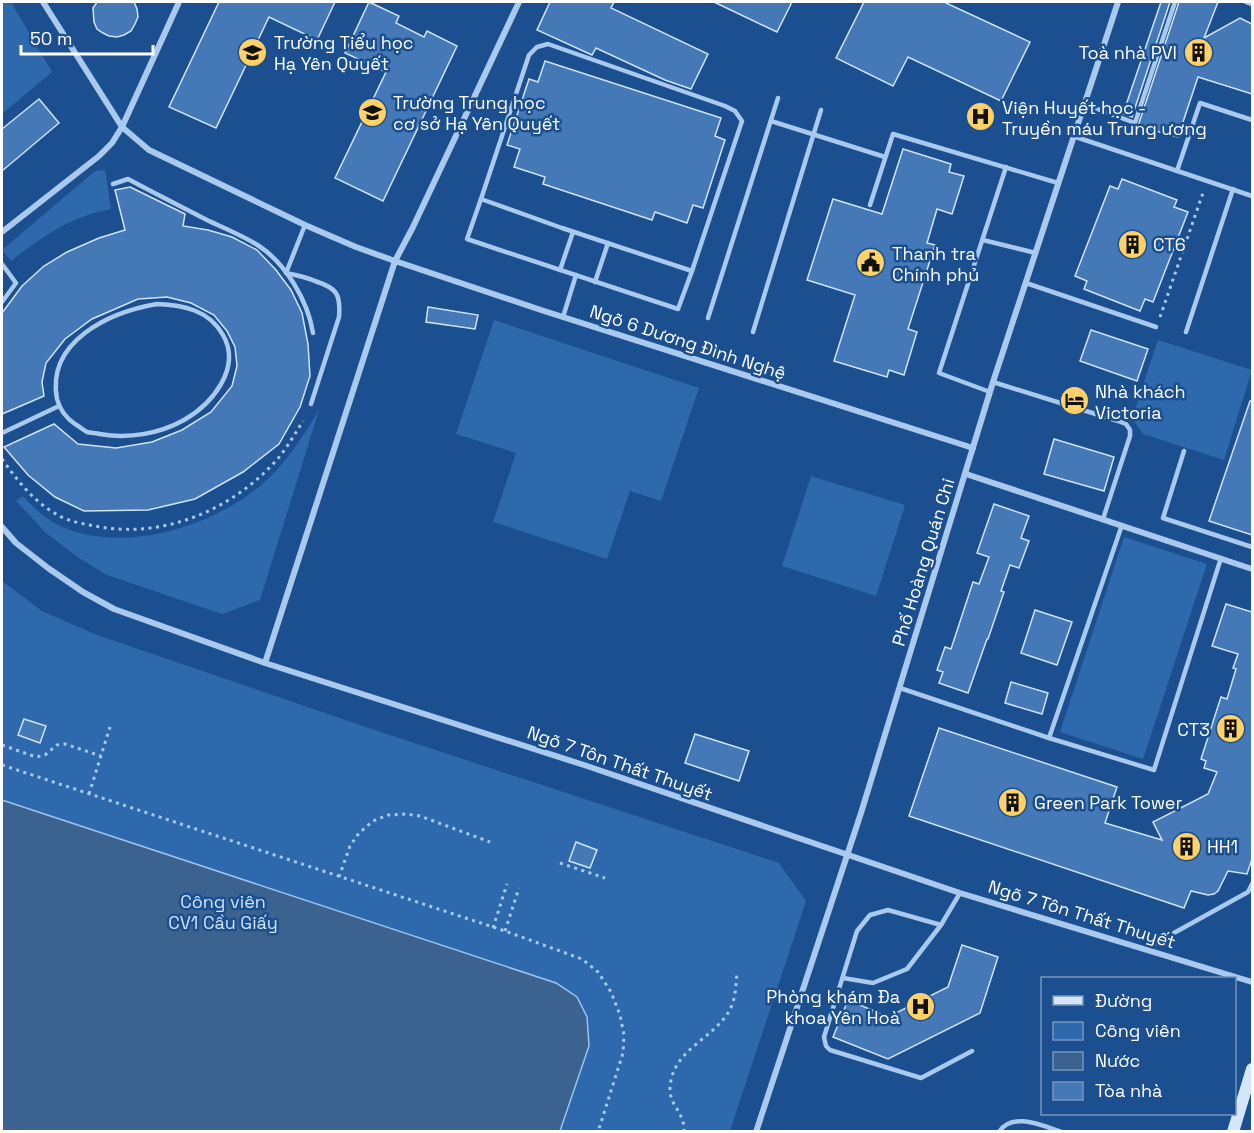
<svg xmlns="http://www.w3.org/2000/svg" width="1254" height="1133" viewBox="0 0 1254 1133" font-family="'Space Grotesk',sans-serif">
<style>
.green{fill:#2e69ad}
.water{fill:#3c6290;stroke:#9cc4f0;stroke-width:1.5}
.building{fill:#4478b7;stroke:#cfe3fa;stroke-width:1.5}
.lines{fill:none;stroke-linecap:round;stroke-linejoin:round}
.path{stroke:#a9c9ee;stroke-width:3;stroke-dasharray:3 4.5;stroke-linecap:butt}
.service{stroke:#a9c9ee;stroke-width:4.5}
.minor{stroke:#a9c9ee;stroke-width:6}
.secondary{stroke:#d6e6fa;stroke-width:12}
.labels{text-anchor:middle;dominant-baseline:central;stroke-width:5;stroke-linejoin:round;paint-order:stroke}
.poi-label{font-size:18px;fill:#fff;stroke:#1b4f8f;text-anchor:start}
.street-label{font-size:18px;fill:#fff;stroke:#1b4f8f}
.park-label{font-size:18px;fill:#cfe3fa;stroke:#1b4f8f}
</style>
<rect width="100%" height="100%" fill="#1b4f8f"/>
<g class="green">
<polygon points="2,2 11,2 52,72 2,114"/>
<path d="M 105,170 L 111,209 C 69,217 44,236 11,261 L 2,250 L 95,171 Z"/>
<polygon points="494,320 699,388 661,501 630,491 607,559 493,522 516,453 456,434"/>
<polygon points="1158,340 1252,370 1224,460 1143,434 1132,418"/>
<path d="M 319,410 L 260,600 L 222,614 L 107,575 L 79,558 L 46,533 L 16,501 L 23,496 C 33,507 44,518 58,525 C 121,555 209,528 260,486 C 285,465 302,438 319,410 Z"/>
<polygon points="811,476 905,505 876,596 782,566"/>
<polygon points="1124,537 1207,564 1143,759 1060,732"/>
<polygon points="2,581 42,611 97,635 372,729 779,863 806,901 730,1131 2,1131"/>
</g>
<polygon class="water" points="2,800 556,983 577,997 587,1017 589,1046 560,1131 2,1131"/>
<g class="building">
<polygon points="97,2 134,2 137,9 138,17 135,24 131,31 124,35 117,37 109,36 103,33 97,29 94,22 93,8"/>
<polygon points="219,2 335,2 317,40 269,17 216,128 169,107"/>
<polygon points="369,2 399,16 396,23 424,37 427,31 457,46 383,201 335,178 386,72 345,53"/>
<polygon points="550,2 614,2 611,8 708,54 691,89 665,80 596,48 592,55 537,30"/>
<polygon points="714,2 792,2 777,32"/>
<polygon points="864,2 944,2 1030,42 1001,101 908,57 893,86 836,58"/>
<polygon points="1161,2 1170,2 1132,117 1123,114"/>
<polygon points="1179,2 1218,2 1204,38 1240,18 1252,24 1252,94 1198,77 1178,137 1138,126"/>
<polygon points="545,61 721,118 715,136 725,140 703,208 693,205 687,223 655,212 652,220 543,184 545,177 514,167 520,149 507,145 529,79 538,82"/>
<polygon points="39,99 59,123 2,171 2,129"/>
<polygon points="903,149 951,164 949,172 964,176 952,214 937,209 927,243 935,245 908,329 917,332 904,375 889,370 887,377 834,361 855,295 807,280 833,199 882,214"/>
<polygon points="1122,179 1177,200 1174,207 1188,212 1153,302 1145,299 1140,311 1084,289 1087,281 1075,276 1110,186 1118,189"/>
<polygon points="130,187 185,214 183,226 208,230 232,237 257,250 276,270 291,290 302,313 308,344 310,376 300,407 279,444 243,472 195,499 148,510 84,511 55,497 28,475 4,447 54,424 78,444 116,448 152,442 182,430 211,412 232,386 237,366 235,347 227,331 214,315 191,303 167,297 138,299 92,319 65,339 46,363 42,382 44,396 2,414 2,313 22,286 44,266 67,252 99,238 125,230 115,190"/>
<polygon points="428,307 478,315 475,329 426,322"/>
<polygon points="1091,330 1148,349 1137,381 1080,361"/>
<polygon points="1250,401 1252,401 1252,535 1209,521"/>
<polygon points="1054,439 1114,457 1104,491 1044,474"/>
<polygon points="994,504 1029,516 1021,538 1029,541 1019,568 1010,565 1001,591 1004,592 988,639 987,639 968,693 939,683 943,672 937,670 945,647 951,649 973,582 979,584 989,557 977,553"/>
<polygon points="1226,604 1252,612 1252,859 1247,874 1228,871 1218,891 1214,894 1208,895 1191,891 1184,908 909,816 939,728 1117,787 1105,823 1162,840 1153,822 1208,794 1217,772 1204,768 1206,761 1201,759 1221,697 1227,699 1236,669 1233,668 1238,654 1212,646"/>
<polygon points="1035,610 1072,622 1057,665 1021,653"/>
<polygon points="1011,682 1048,693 1042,714 1005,703"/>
<polygon points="24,719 46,726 40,743 18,735"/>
<polygon points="695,734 749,751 739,781 685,763"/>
<polygon points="576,842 597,850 590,868 569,861"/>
<polygon points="962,945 998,957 980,1013 888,1059 833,1037 848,1000 888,1017 948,987"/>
</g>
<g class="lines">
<g class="path">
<polyline points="1160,317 1204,190"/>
<path d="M 2,459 C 17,480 33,501 56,514 C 69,522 85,524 100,527 C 165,538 230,510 274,463 C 286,450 294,435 303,421"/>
<polyline points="2,745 36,757 45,755 57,745 65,744 101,756"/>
<polyline points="2,765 505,931 582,959 598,972 611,992 620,1015 624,1035 623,1053 598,1132"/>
<polyline points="89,794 110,727"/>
<polyline points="560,863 605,878"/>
<polyline points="339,877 350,846 359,833 373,821 388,815 406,814 420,816 490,842"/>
<polyline points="493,928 507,884"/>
<polyline points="505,931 519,888"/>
<path d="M 684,1132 C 684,1128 684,1125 683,1122 C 680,1110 669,1102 670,1088 C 672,1047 719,1038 732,1005 C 736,994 736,983 737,973"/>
</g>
<g class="service">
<polyline points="1246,2 1252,4"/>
<polygon points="548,44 725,106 735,111 742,121 692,271 562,228 481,199 529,55 537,47"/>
<polyline points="1084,104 1135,123 1175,2"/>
<polyline points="771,121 885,157"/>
<polyline points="1073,136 1252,196"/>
<polyline points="1177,171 1200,103 1252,120"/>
<path d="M 113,184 L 128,179 C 154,193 180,206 205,219 C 223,228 242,235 259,246 C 286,264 308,301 313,333"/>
<polyline points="481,199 467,239 678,309 692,271"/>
<polyline points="870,205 893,134 1058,183"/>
<path d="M 305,225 L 286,273 C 296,275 306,277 315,281 C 336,288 341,293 339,317 L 311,404"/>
<polyline points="983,240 1036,253"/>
<polyline points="2,264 16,283 2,302"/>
<polyline points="560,270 573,232"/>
<polyline points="595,282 608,243"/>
<polyline points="1026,283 1156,327"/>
<path d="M 157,304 C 183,305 209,310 223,335 C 242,368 212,404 184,420 C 159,434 128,439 100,434 C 96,433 90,433 87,432 C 83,430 79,426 75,424 C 66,418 60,410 57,399 C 46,341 110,312 157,304 Z"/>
<polyline points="563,317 576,275"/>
<polyline points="708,318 778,98"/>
<polyline points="753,332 821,110"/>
<polyline points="1186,332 1233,189"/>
<polyline points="993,382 1118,421 1126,424 1130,430 1130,436 1103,519"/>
<polyline points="990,392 939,373 1006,167"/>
<polyline points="2,433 59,406"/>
<polyline points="1184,451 1163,518 1252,547"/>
<polyline points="900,688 1049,738 1154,770 1221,558"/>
<polyline points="1049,738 1122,525"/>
<polyline points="941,925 888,910 870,915 857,931 824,1037 826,1046 830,1050 921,1078 972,1051"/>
<polyline points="1145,949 1248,892 1252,884"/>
<polyline points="843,978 873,983 907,969 941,925 960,893"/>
<path d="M 999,1132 C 1012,1111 1043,1126 1062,1132"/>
</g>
<g class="minor">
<polyline points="43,2 122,127 149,150 305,225 356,247 395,261 541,310 973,448"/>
<polyline points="2,232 99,156 112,143 122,127 179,2"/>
<polyline points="966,474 1252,569"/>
<polyline points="2,527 16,543 48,568 83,592 114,609 265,663 584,765 960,893 1252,982"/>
<polyline points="265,663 395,261 413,227 519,2"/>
<polyline points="756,1132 861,813 993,382 1118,2"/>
</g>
<polyline class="secondary" points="1233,1132 1252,1069"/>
</g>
<defs>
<symbol id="school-disc" viewBox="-11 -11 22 22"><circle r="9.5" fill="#ffd166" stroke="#1b4f8f"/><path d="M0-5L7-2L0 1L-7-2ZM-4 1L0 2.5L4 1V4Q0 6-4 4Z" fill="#111"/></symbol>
<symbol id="building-disc" viewBox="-11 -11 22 22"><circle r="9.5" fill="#ffd166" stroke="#1b4f8f"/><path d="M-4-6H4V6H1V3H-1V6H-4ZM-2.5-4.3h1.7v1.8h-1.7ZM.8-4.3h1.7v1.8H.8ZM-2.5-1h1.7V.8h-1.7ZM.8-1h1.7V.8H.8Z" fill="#111"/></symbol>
<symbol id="hospital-disc" viewBox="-11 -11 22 22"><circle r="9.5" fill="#ffd166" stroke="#1b4f8f"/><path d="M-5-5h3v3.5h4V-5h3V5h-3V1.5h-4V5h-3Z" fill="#111"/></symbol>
<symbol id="civic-disc" viewBox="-11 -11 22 22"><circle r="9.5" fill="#ffd166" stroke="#1b4f8f"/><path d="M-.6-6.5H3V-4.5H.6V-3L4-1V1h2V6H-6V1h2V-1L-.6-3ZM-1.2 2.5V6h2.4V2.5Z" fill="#111"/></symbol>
<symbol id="hotel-disc" viewBox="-11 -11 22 22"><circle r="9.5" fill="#ffd166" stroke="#1b4f8f"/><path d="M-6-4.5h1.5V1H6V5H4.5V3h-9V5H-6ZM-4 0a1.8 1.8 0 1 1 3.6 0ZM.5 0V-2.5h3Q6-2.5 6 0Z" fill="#111"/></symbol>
</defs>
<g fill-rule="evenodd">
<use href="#school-disc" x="236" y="36" width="33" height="33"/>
<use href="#building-disc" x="1182" y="36" width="33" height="33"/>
<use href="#school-disc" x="356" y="96" width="33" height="33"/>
<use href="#hospital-disc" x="964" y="100" width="33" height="33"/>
<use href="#building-disc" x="1116" y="228" width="33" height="33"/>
<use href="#civic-disc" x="854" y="246" width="33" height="33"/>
<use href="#hotel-disc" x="1058" y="384" width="33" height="33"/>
<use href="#building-disc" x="1214" y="712" width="33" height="33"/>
<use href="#building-disc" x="996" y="786" width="33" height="33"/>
<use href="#building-disc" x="1170" y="830" width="33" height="33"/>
<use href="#hospital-disc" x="904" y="990" width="33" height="33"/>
</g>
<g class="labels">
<g class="poi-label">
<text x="274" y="42">Trường Tiểu học<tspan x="274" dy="21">Hạ Yên Quyết</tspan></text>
<text x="1177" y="52" text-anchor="end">Toà nhà PVI</text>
<text x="393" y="102">Trường Trung học<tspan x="393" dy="21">cơ sở Hạ Yên Quyết</tspan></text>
<text x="1002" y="107">Viện Huyết học -<tspan x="1002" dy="21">Truyền máu Trung ương</tspan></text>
<text x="1153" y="244">CT6</text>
<text x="892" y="253">Thanh tra<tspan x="892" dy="21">Chính phủ</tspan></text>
<text x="1095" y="391">Nhà khách<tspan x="1095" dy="21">Victoria</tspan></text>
<text x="1210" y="729" text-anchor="end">CT3</text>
<text x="1034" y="802">Green Park Tower</text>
<text x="1207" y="846">HH1</text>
<text x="900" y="996" text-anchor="end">Phòng khám Đa<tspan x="900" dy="21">khoa Yên Hoà</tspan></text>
</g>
<g class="street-label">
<text transform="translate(688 342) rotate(18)">Ngõ 6 Dương Đình Nghệ</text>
<text transform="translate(923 562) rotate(-73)">Phố Hoàng Quán Chi</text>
<text transform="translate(620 763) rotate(19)">Ngõ 7 Tôn Thất Thuyết</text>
<text transform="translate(1082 914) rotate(17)">Ngõ 7 Tôn Thất Thuyết</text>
</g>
<g class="park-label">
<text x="223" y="901">Công viên<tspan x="223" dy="21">CV1 Cầu Giấy</tspan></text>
</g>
</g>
<rect width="1254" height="1133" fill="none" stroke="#ffffff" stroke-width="6"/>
<rect x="1041" y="977" width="195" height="138" fill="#1b4f8f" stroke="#7695bc" stroke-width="1.5"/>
<rect x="1053" y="996" width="30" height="9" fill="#d6e6fa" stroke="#7695bc" stroke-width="1.5"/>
<text x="1095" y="1007" font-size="18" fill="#ffffff">Đường</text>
<rect x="1053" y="1022" width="30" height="18" fill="#2e69ad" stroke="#7695bc" stroke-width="1.5"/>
<text x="1095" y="1037" font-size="18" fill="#ffffff">Công viên</text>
<rect x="1053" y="1052" width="30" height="18" fill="#3c6290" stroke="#7695bc" stroke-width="1.5"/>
<text x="1095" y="1067" font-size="18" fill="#ffffff">Nước</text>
<rect x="1053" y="1082" width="30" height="18" fill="#4478b7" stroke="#7695bc" stroke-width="1.5"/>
<text x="1095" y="1097" font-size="18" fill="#ffffff">Tòa nhà</text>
<path d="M21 45v9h132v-9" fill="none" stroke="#ffffff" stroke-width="3"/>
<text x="30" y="45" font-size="18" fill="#ffffff" stroke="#1b4f8f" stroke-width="4.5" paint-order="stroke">50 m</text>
</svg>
